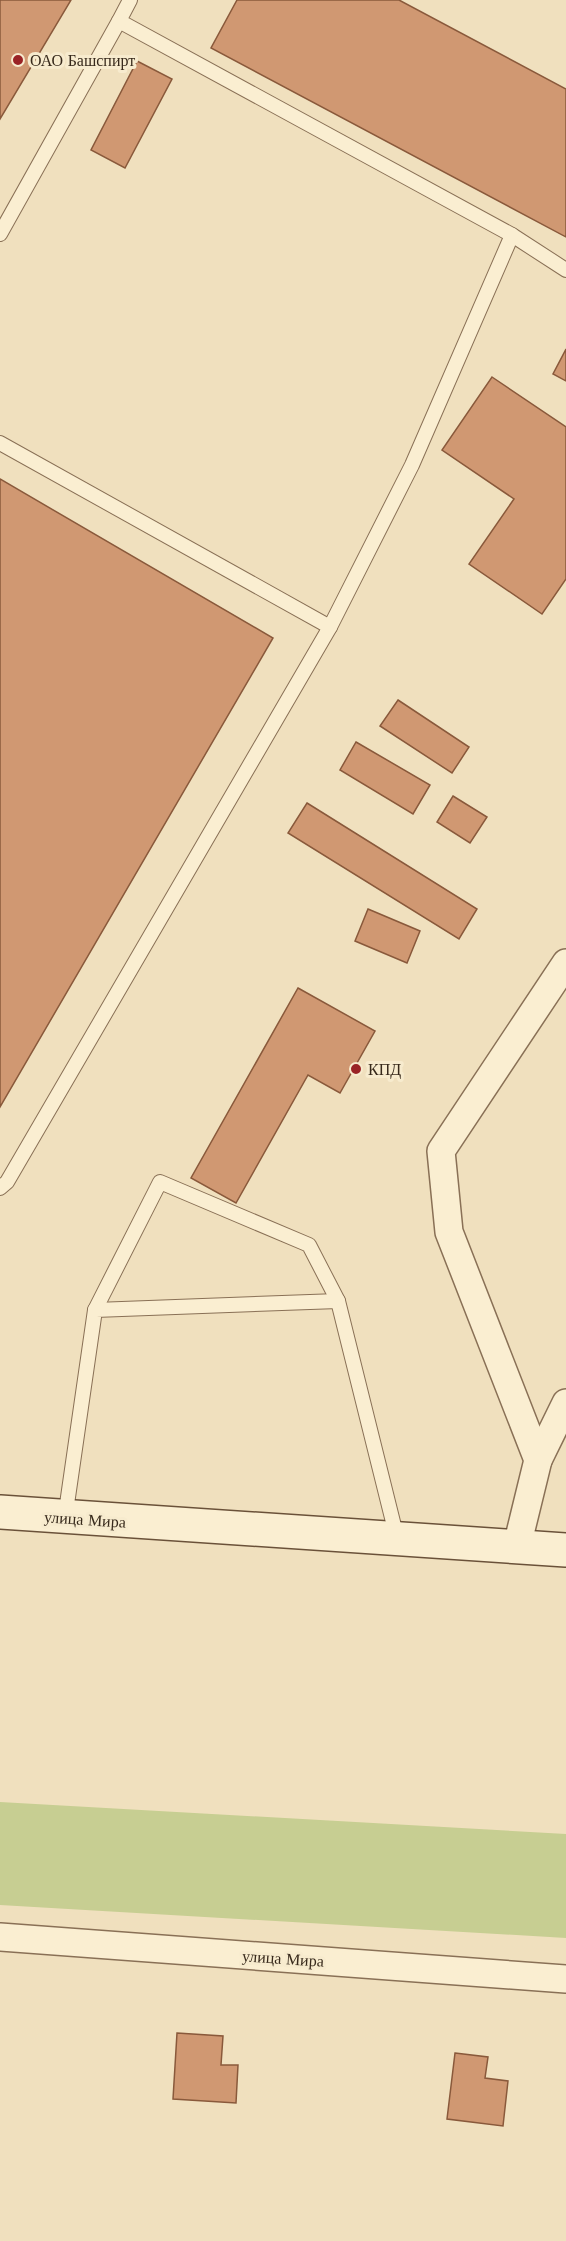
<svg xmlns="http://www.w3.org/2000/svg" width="566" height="2241" viewBox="0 0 566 2241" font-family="'Libre Baskerville',serif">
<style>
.green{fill:#c7ce92}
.building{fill:#d09872;stroke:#89593b;stroke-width:1.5}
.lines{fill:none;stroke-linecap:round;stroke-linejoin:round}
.lane-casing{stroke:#897056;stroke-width:16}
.street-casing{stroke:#897056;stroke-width:30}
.secondary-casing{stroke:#6a5139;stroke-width:36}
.lane{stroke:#faeed1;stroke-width:14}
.street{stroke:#faeed1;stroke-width:27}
.secondary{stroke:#faeed1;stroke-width:33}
.poi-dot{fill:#9a2325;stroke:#f7ebce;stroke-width:2}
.labels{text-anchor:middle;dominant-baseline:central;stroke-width:6;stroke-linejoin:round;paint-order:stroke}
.poi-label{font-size:16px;fill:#37291b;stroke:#f7ebce;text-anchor:start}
.street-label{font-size:16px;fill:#37291b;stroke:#f7ebce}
</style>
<rect width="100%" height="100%" fill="#f0e0be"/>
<polygon class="green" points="0,1802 566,1834 566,1938 0,1905"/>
<g class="building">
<polygon points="0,0 71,0 0,119"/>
<polygon points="237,0 399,0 566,89 566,237 211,48"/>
<polygon points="137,61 172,79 125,168 91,150"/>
<polygon points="566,349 566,381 553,374"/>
<polygon points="492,377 566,427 566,579 542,614 469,564 514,499 442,450"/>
<polygon points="0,479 273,638 0,1107"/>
<polygon points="398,700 469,747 452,773 380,726"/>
<polygon points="356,742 430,785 413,814 340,770"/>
<polygon points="453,796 487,817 470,843 437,822"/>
<polygon points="307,803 477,909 459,939 288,833"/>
<polygon points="368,909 420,931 407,963 355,941"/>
<polygon points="298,988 375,1031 340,1093 308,1075 236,1203 191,1178"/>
<polygon points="177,2033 223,2036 221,2065 238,2065 236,2103 173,2099"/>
<polygon points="455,2053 488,2057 485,2078 508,2081 503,2126 447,2119"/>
</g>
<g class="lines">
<defs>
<g id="lane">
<polyline points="130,0 119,21 512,235 566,270"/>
<polyline points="0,234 119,21"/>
<polyline points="0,443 330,627"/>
<polyline points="0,1188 7,1182 330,627 412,465 512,235"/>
<polyline points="95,1310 160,1182 309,1245 338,1301"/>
<polyline points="65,1518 95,1310 338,1301 397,1538"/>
</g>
<g id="street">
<polyline points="538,1460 566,1403"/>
<polyline points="517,1546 538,1460 449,1232 441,1151 566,963"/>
<polyline points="0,1937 566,1979"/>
</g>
<polyline id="secondary" points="0,1512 566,1550"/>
</defs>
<use href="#lane" class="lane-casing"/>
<use href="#street" class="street-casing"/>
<use href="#secondary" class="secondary-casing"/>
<use href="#lane" class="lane"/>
<use href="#street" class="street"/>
<use href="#secondary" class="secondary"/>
</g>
<g class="poi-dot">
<circle cx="18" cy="60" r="6"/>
<circle cx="356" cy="1069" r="6"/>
</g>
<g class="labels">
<g class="poi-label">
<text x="30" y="60">ОАО Башспирт</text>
<text x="368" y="1069">КПД</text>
</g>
<g class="street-label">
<text transform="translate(85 1519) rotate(4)">улица Мира</text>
<text transform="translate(283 1958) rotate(4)">улица Мира</text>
</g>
</g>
</svg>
